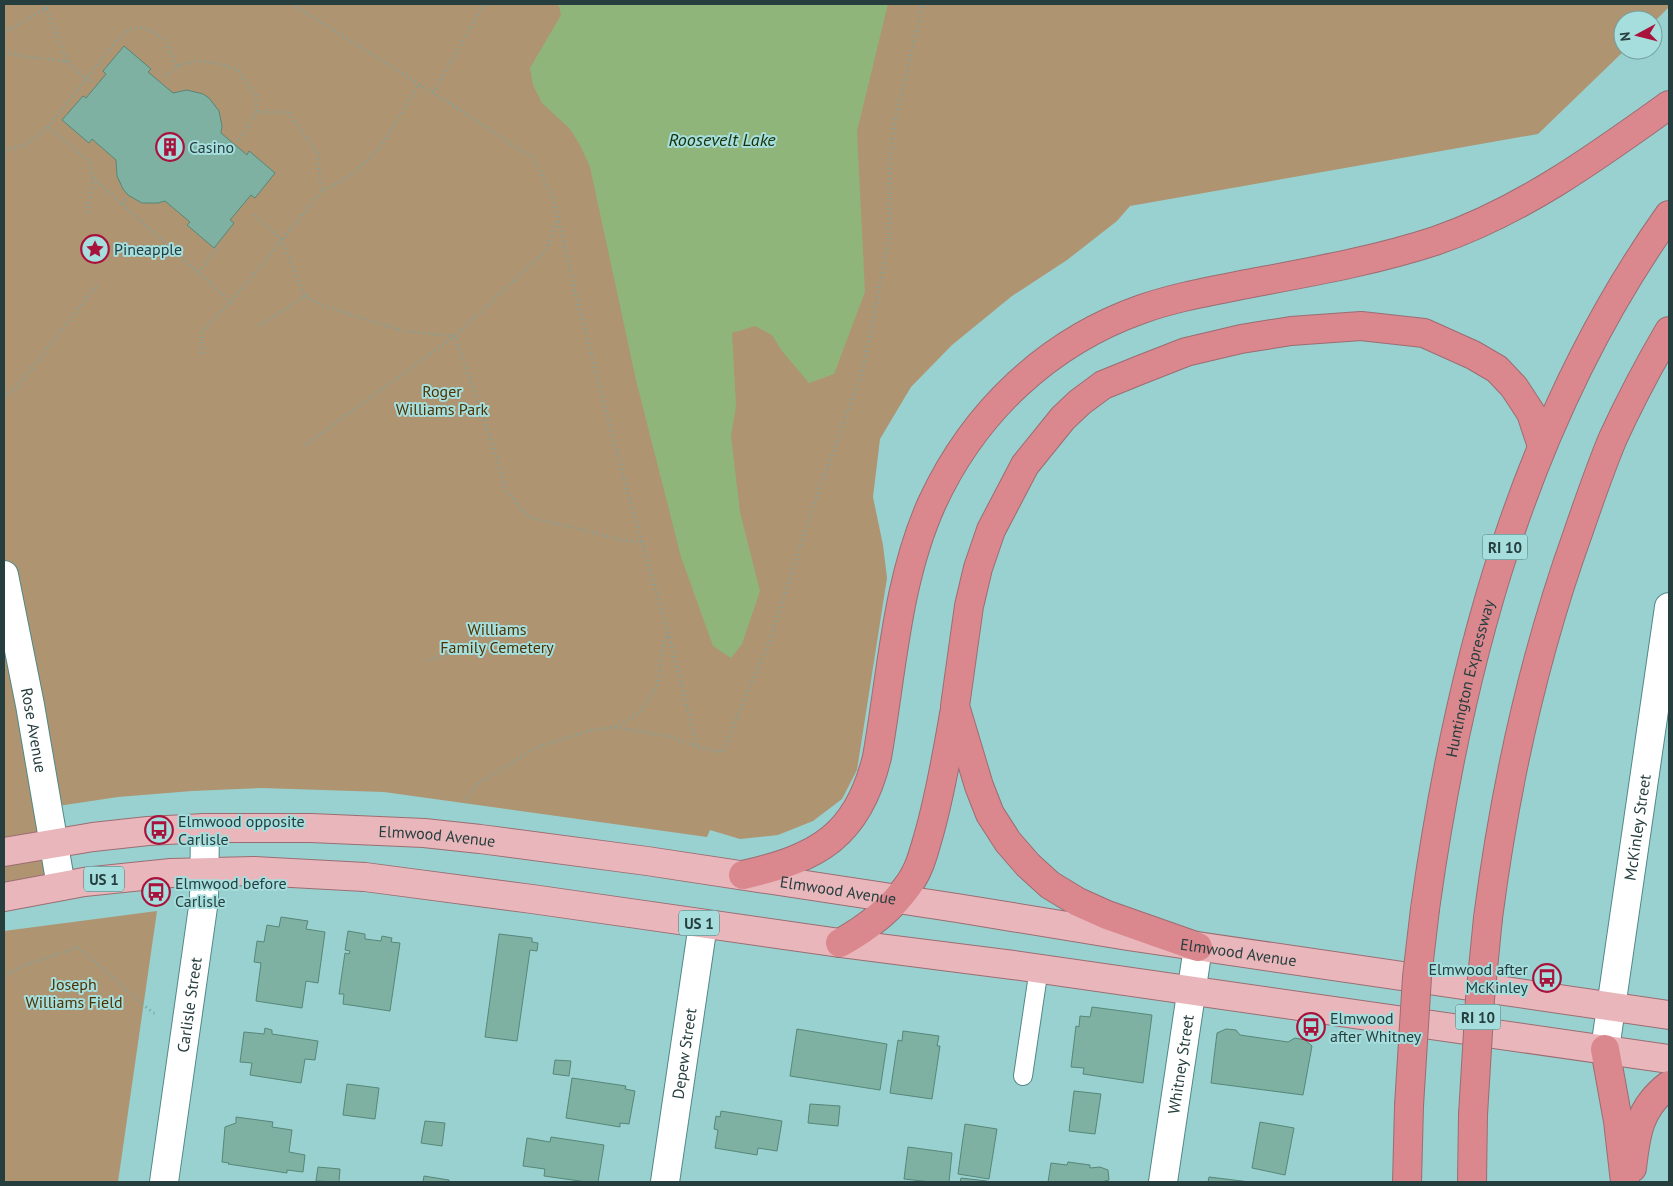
<svg xmlns="http://www.w3.org/2000/svg" width="1673" height="1186" viewBox="0 0 1673 1186" font-family="'PT Sans',sans-serif">
<style>
.green{fill:#ae9471}
.water{fill:#90b57a}
.building{fill:#7eb1a2;stroke:#568779}
.lines{fill:none;stroke-linecap:round;stroke-linejoin:round}
.lane-casing{stroke:#528887;stroke-width:20}
.street-casing{stroke:#528887;stroke-width:30}
.primary-casing{stroke:#9b6d72;stroke-width:30}
.highway-casing{stroke:#9b6d72;stroke-width:30}
.path{stroke:#76a4a4;stroke-width:3;stroke-dasharray:1 4;stroke-linecap:butt}
.lane{stroke:#fff;stroke-width:18}
.street{stroke:#fff;stroke-width:28}
.primary{stroke:#e9b7bb;stroke-width:28}
.highway{stroke:#da878e;stroke-width:28}
.highway-bridge-casing{stroke:#9b6d72;stroke-width:30;stroke-linecap:butt}
.highway-bridge{stroke:#da878e;stroke-width:28}
.labels{text-anchor:middle;dominant-baseline:central;stroke-width:4;stroke-linejoin:round;paint-order:stroke}
.shield{fill:#a5dedd;stroke:#4d6e6e;stroke-width:1}
.shield-label{font-size:15px;font-weight:bold;fill:#273e3e}
.poi-label{font-size:16px;fill:#273e3e;stroke:#a5dedd;text-anchor:start}
.park-label{font-size:16px;fill:#4e3100;stroke:#a5dedd}
.street-label{font-size:16px;fill:#273e3e;stroke:#a5dedd}
.water-label{font-size:18px;font-style:italic;fill:#183005;stroke:#a5dedd}
</style>
<rect width="100%" height="100%" fill="#99d1d0"/>
<g class="green">
<polygon points="4,4 1669,4 1669,7 1653,23 1653,20 1623,20 1623,50 1625,50 1538,134 1130,206 1117,221 1067,260 1012,296 952,345 911,387 880,439 873,497 883,545 887,578 857,770 842,799 813,821 778,835 740,839 710,830 707,837 384,792 261,788 192,791 118,797 58,806 65,878 4,893"/>
<polygon points="157,911 118,1182 4,1182 4,931"/>
</g>
<polygon class="water" points="554,4 888,4 857,131 865,292 834,374 809,383 782,351 772,335 755,326 732,333 736,406 731,436 740,512 760,591 742,644 731,658 713,646 681,557 636,380 590,167 580,145 570,129 542,103 533,85 530,68 561,15 559,6"/>
<g class="building">
<polygon points="124,46 151,69 148,72 173,93 187,90 203,94 209,98 219,111 222,126 221,133 247,155 249,151 275,173 255,198 251,195 230,220 234,223 214,248 187,225 190,222 165,201 158,203 142,203 128,195 123,189 117,176 116,160 92,139 89,143 62,120 83,96 86,98 106,74 103,71"/>
<polygon points="281,917 308,921 306,929 325,932 318,983 306,981 302,1008 256,1001 261,963 254,962 257,941 264,942 267,925 279,927"/>
<polygon points="348,931 365,934 365,939 381,941 382,936 392,938 391,942 400,943 390,1011 343,1004 344,994 339,994 345,953 349,954 350,951 345,950"/>
<polygon points="499,934 532,938 532,942 538,943 537,951 530,950 517,1041 485,1037"/>
<polygon points="1092,1007 1152,1015 1143,1083 1083,1074 1084,1068 1071,1067 1076,1026 1079,1027 1080,1016 1090,1017"/>
<polygon points="265,1028 272,1030 272,1034 318,1041 315,1060 305,1059 301,1083 250,1075 252,1063 240,1062 244,1032 264,1034"/>
<polygon points="797,1029 887,1044 880,1090 790,1076"/>
<polygon points="1226,1029 1236,1030 1240,1035 1288,1042 1295,1038 1305,1040 1312,1046 1303,1095 1211,1083 1217,1033"/>
<polygon points="903,1031 939,1036 937,1046 940,1046 932,1099 890,1093 898,1040 902,1041"/>
<polygon points="555,1060 571,1061 569,1076 553,1074"/>
<polygon points="572,1078 626,1086 625,1089 635,1091 629,1124 620,1123 620,1127 566,1118"/>
<polygon points="347,1084 379,1088 375,1119 343,1115"/>
<polygon points="1074,1091 1101,1094 1095,1134 1069,1131"/>
<polygon points="810,1104 840,1106 838,1126 808,1123"/>
<polygon points="721,1111 782,1121 777,1151 758,1148 757,1155 715,1148 718,1130 714,1129 716,1116 720,1117"/>
<polygon points="236,1117 273,1122 272,1127 292,1130 289,1152 305,1155 303,1172 287,1170 287,1173 228,1164 229,1163 222,1162 225,1127 236,1123"/>
<polygon points="425,1121 445,1123 442,1146 421,1143"/>
<polygon points="1260,1122 1294,1128 1285,1175 1252,1168"/>
<polygon points="965,1124 997,1129 989,1179 958,1174"/>
<polygon points="551,1137 604,1145 598,1182 587,1182 544,1176 545,1169 523,1166 527,1138 550,1142"/>
<polygon points="908,1147 952,1153 949,1182 931,1182 904,1179"/>
<polygon points="1068,1162 1090,1165 1090,1168 1100,1167 1108,1170 1109,1180 1101,1182 1048,1182 1051,1163 1067,1165"/>
<polygon points="318,1167 340,1169 339,1182 316,1181"/>
<polygon points="424,1176 449,1180 449,1182 423,1182"/>
<polygon points="1209,1177 1250,1182 1208,1182"/>
<polygon points="961,1178 987,1181 987,1182 960,1182"/>
</g>
<g class="lines">
<defs>
<polyline id="lane" points="1023,1076 1039,968"/>
<g id="street">
<path id="s1" d="M 4,575 L 30,705 L 61,886"/>
<path id="s2" d="M 1605,1049 L 1669,607"/>
<path id="s3" d="M 164,1182 L 204,900 L 205,828"/>
<path id="s4" d="M 665,1182 L 703,924"/>
<path id="s5" d="M 1163,1182 L 1198,947"/>
</g>
<g id="primary">
<path id="s6" d="M 4,852 L 93,837 L 148,831 L 205,828 L 311,828 L 424,833 L 480,839 L 647,861 L 957,908 L 1128,936 L 1669,1015"/>
<polyline points="4,897 84,882 171,873 254,871 365,877 532,899 840,943 1013,965 1669,1059"/>
</g>
<g id="highway">
<path d="M 743,875 C 818,858 858,836 877,757 C 892,673 896,583 932,503 C 974,412 1048,342 1142,309 C 1176,297 1212,291 1247,284 C 1310,272 1374,261 1435,241 C 1522,211 1595,158 1669,105"/>
<path id="s7" d="M 1425,909 C 1459,664 1524,419 1669,215"/>
<path d="M 1488,918 C 1505,787 1533,658 1578,533 C 1589,501 1600,469 1613,438 C 1630,401 1649,365 1669,331"/>
<path d="M 840,943 C 867,928 891,910 909,884 C 920,869 924,851 929,834 C 940,795 947,755 954,714"/>
<polyline points="1198,947 1107,915 1078,902 1050,885 1028,865 1008,842 990,814 979,786 955,706 969,606 978,568 991,530 1025,465 1063,418 1080,402 1103,385 1140,370 1186,352 1241,339 1291,331 1361,326 1424,333 1473,355 1497,369 1514,387 1531,413 1542,446"/>
<polyline points="1605,1049 1618,1121 1625,1182"/>
<path d="M 1632,1168 C 1636,1133 1639,1108 1669,1085"/>
<polyline points="1407,1182 1409,1106"/>
<polyline points="1472,1182 1473,1115"/>
</g>
</defs>
<use href="#lane" class="lane-casing"/>
<use href="#street" class="street-casing"/>
<use href="#primary" class="primary-casing"/>
<use href="#highway" class="highway-casing"/>
<g class="path">
<polyline points="292,4 443,99 533,158 553,197 575,292 625,483 668,632 697,747 722,752 770,640 812,510 863,369 889,239 890,157 895,120 923,4"/>
<polyline points="46,8 49,4"/>
<polyline points="4,33 46,8 67,61"/>
<polyline points="4,52 27,57 67,61 86,79 92,81"/>
<polyline points="165,77 177,66 194,61 211,62 237,69 256,96 257,112"/>
<polyline points="433,93 484,4"/>
<polyline points="48,127 89,161 93,178 87,213"/>
<polyline points="239,140 257,112 288,112 318,154 321,192"/>
<polyline points="4,151 25,145 48,127 117,40 125,32 138,27 152,31 165,40 177,66"/>
<polyline points="93,178 231,302"/>
<polyline points="122,204 128,197"/>
<polyline points="255,215 281,239 305,296 257,327"/>
<polyline points="198,272 218,247"/>
<polyline points="305,296 324,306 403,331 455,336 498,461 505,489 528,517 584,530 620,540 642,542"/>
<polyline points="202,353 202,331 231,302 321,192 349,177 380,148 419,84"/>
<polyline points="4,397 18,386 98,283"/>
<polyline points="305,445 455,336 546,250 557,220"/>
<polyline points="427,660 448,654"/>
<polyline points="615,727 672,737 696,747"/>
<polyline points="466,799 476,785 535,748 588,731 615,727 640,712 658,683 662,649 668,632"/>
<polyline points="4,976 23,966 78,947 153,1013 157,1014"/>
</g>
<use href="#lane" class="lane"/>
<use href="#street" class="street"/>
<use href="#primary" class="primary"/>
<use href="#highway" class="highway"/>
<defs>
<g id="highway-bridge">
<polyline points="1409,1106 1417,977 1425,909"/>
<polyline points="1473,1115 1480,999 1488,918"/>
</g>
</defs>
<use href="#highway-bridge" class="highway-bridge-casing"/>
<use href="#highway-bridge" class="highway-bridge"/>
</g>
<defs>
<symbol id="building-ring" viewBox="-11 -11 22 22"><circle r="9.5" fill="#a5dedd" stroke="#a9123b" stroke-width="1.5"/><path d="M-4-6H4V6H1V3H-1V6H-4ZM-2.5-4.3h1.7v1.8h-1.7ZM.8-4.3h1.7v1.8H.8ZM-2.5-1h1.7V.8h-1.7ZM.8-1h1.7V.8H.8Z" fill="#a9123b"/></symbol>
<symbol id="sight-ring" viewBox="-11 -11 22 22"><circle r="9.5" fill="#a5dedd" stroke="#a9123b" stroke-width="1.5"/><path d="M0-6L1.8-2.2L6-1.7L2.9 1.2L3.7 5.4L0 3.3L-3.7 5.4L-2.9 1.2L-6-1.7L-1.8-2.2Z" fill="#a9123b"/></symbol>
<symbol id="bus-ring" viewBox="-11 -11 22 22"><circle r="9.5" fill="#a5dedd" stroke="#a9123b" stroke-width="1.5"/><path d="M-5-6H5V4H4V6H2V4H-2V6H-4V4H-5ZM-3.5-4V0h7V-4ZM-3.5 1.2v1.5H-2V1.2ZM2 1.2v1.5H3.5V1.2Z" fill="#a9123b"/></symbol>
</defs>
<g fill-rule="evenodd">
<use href="#building-ring" x="154" y="131" width="32" height="32"/>
<use href="#sight-ring" x="79" y="233" width="32" height="32"/>
<use href="#bus-ring" x="143" y="814" width="32" height="32"/>
<use href="#bus-ring" x="140" y="876" width="32" height="32"/>
<use href="#bus-ring" x="1531" y="962" width="32" height="32"/>
<use href="#bus-ring" x="1295" y="1011" width="32" height="32"/>
</g>
<g class="labels">
<g class="shield">
<rect x="1482.5" y="534.5" width="45" height="25" rx="4"/>
<rect x="84" y="866.5" width="40" height="25" rx="4"/>
<rect x="679" y="910.5" width="40" height="25" rx="4"/>
<rect x="1455.5" y="1004.5" width="45" height="25" rx="4"/>
</g>
<g class="shield-label">
<text x="1505" y="547">RI 10</text>
<text x="104" y="879">US 1</text>
<text x="699" y="923">US 1</text>
<text x="1478" y="1017">RI 10</text>
</g>
<g class="poi-label">
<text x="189" y="147">Casino</text>
<text x="114" y="249">Pineapple</text>
<text x="178" y="821">Elmwood opposite<tspan x="178" dy="18">Carlisle</tspan></text>
<text x="175" y="883">Elmwood before<tspan x="175" dy="18">Carlisle</tspan></text>
<text x="1528" y="969" text-anchor="end">Elmwood after<tspan x="1528" dy="18">McKinley</tspan></text>
<text x="1330" y="1018">Elmwood<tspan x="1330" dy="18">after Whitney</tspan></text>
</g>
<g class="park-label">
<text x="442" y="391">Roger<tspan x="442" dy="18">Williams Park</tspan></text>
<text x="497" y="629">Williams<tspan x="497" dy="18">Family Cemetery</tspan></text>
<text x="74" y="984">Joseph<tspan x="74" dy="18">Williams Field</tspan></text>
</g>
<g class="street-label">
<text stroke="none"><textPath href="#s7" startOffset="235">Huntington Expressway</textPath></text>
<text stroke="none"><textPath href="#s1" startOffset="158">Rose Avenue</textPath></text>
<text stroke="none"><textPath href="#s2" startOffset="224">McKinley Street</textPath></text>
<text stroke="none"><textPath href="#s6" startOffset="435">Elmwood Avenue</textPath></text>
<text stroke="none"><textPath href="#s6" startOffset="840">Elmwood Avenue</textPath></text>
<text stroke="none"><textPath href="#s6" startOffset="1245">Elmwood Avenue</textPath></text>
<text stroke="none"><textPath href="#s3" startOffset="179">Carlisle Street</textPath></text>
<text stroke="none"><textPath href="#s4" startOffset="130">Depew Street</textPath></text>
<text stroke="none"><textPath href="#s5" startOffset="119">Whitney Street</textPath></text>
</g>
<g class="water-label">
<text x="722" y="139">Roosevelt Lake</text>
</g>
</g>
<rect width="1673" height="1186" fill="none" stroke="#273e3e" stroke-width="10"/>
<g transform="translate(1638 35) rotate(263)"><circle r="24" fill="#a5dedd" stroke="#739e9d"/>
<path d="M0-4L9 19L0 12L-9 19Z" fill="#a9123b"/>
<text y="-8" font-size="14" font-weight="bold" text-anchor="middle" fill="#273e3e">N</text>
</g>
</svg>
